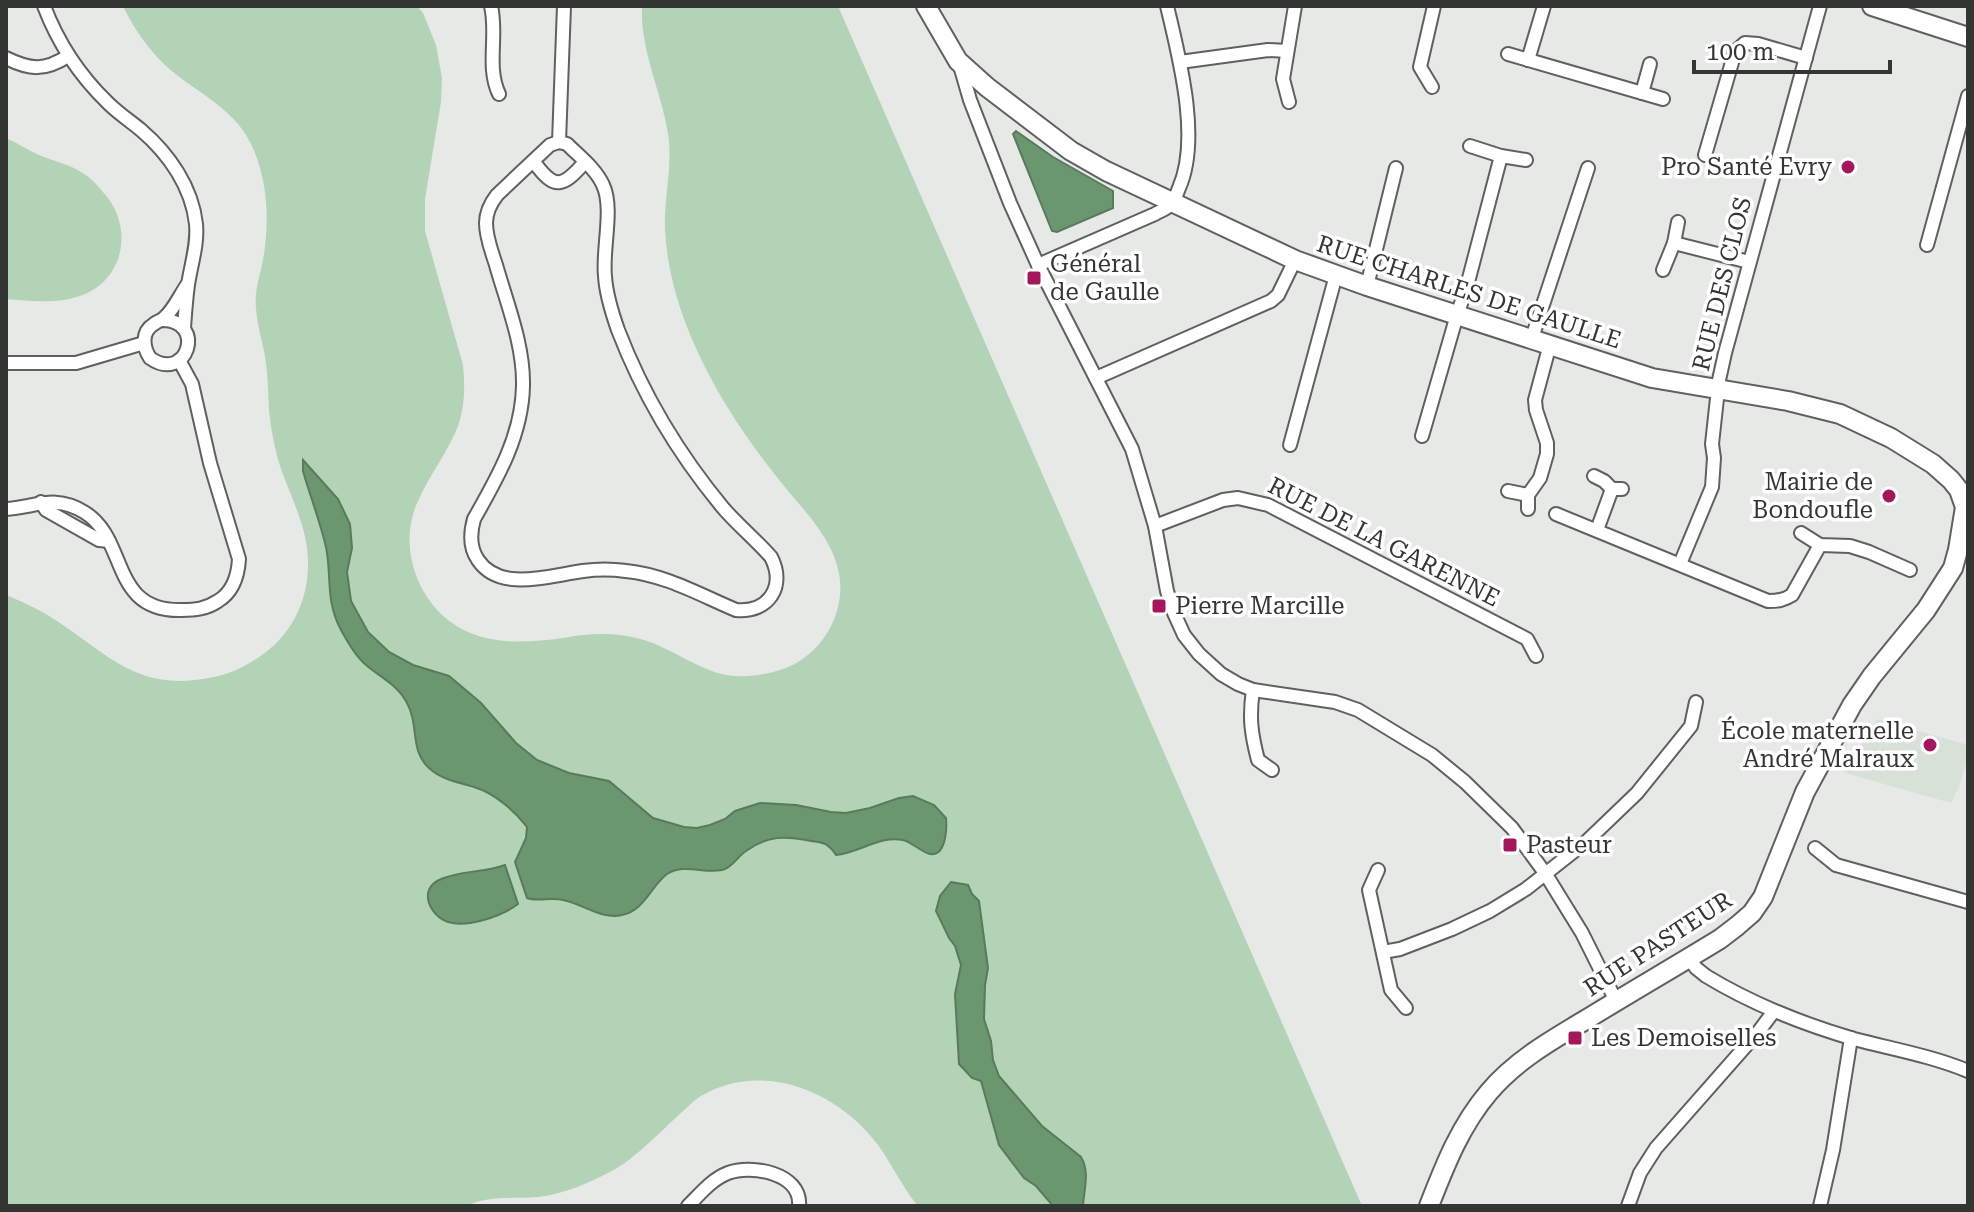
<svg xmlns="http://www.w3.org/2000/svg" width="1974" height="1212" viewBox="0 0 1974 1212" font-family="'Roboto Serif',serif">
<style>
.built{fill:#d8e1d8}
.green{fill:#b3d3b6}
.water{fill:#6a976f;stroke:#5a7a5d;stroke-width:2}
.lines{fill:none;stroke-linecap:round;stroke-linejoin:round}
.street-casing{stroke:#5e615e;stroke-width:16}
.secondary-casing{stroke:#5e615e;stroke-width:22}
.street{stroke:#fff;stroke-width:12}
.secondary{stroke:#fff;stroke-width:18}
.poi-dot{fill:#a3175d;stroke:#fff;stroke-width:3}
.labels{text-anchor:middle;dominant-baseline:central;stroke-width:7;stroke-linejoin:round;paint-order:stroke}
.poi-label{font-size:24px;fill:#343634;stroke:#fff;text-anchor:start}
.street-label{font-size:24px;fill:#343634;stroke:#fff}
</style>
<rect width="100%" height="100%" fill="#e6e9e6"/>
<polygon class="built" points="1877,719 1968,745 1968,756 1960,784 1951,803 1845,773"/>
<g class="green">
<path d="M 123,6 L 417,6 L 423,13 L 436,45 L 442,78 L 441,102 L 425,199 L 425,231 L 463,365 C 465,386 465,406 458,426 C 448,452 430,474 419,499 C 400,536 411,584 440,613 C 474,646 519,644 563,638 C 591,633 617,632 644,640 C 671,648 699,670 726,675 C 743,678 764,675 780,670 C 820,658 847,614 839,573 C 832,538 806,513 784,486 C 764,461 745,436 728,408 C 695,354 668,293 665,229 C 664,197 673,165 668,133 C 661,90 640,51 642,6 L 838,6 L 1362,1206 L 918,1206 C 902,1187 892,1164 878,1145 C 838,1091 762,1060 701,1096 C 694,1100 688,1107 682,1112 C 662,1130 635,1159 612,1171 C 588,1183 565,1194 538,1197 C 513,1199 490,1195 466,1206 L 6,1206 L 6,595 C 25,603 43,611 60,623 C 105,653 135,687 195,680 C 225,677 242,670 266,652 C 294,631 309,596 308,562 C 308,529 292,500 281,469 C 275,451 271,430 269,410 C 268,392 268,374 265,356 C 262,340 257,324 256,308 C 254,291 260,276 263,260 C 270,220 268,178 250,142 C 232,106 193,91 165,65 C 148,49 133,27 123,6 Z"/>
<path d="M 6,138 C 17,143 28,150 39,155 C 53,161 72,165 84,174 C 91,178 97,185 102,191 C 135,225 125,281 80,296 C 57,304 30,301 6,299 Z"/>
</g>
<g class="water">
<polygon points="1016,131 1053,157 1113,191 1113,208 1057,232 1052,231 1013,134"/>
<path d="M 303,460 L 338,499 L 350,524 L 352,548 L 347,572 L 351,601 L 368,632 L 389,652 L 413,665 L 449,676 L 481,703 L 516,743 L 537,760 L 569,773 L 609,781 L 653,818 L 684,827 L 697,828 L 710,825 L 725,819 L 735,811 L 760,803 L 796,805 L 831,812 L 846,813 L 870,808 L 899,798 L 913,796 L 934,805 L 946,818 C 947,827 946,848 937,853 C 928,859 913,842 903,840 C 881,835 858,853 836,855 C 834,852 831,848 828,846 C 824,842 816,842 811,841 C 785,836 768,835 746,851 C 738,856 731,869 722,870 C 704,874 684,863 667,874 C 651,886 644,911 622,915 C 602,920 583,904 563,900 C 551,897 537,902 527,898 L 515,862 L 526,838 L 527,827 C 514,810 494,793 474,787 C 458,782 442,780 429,768 C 409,750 420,725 406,701 C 396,684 380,677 366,665 C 356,657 347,641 341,630 C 325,600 332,577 326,547 C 320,521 310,496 303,471 Z"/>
<path d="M 505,865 L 518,904 C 502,916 468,928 448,922 C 430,916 418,890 439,880 C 459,870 484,873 505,865 Z"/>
<path d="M 951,882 L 968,885 L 972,894 L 979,901 L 988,968 L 985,985 L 984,1019 L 991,1041 L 993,1060 L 999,1076 L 1042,1126 L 1081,1157 C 1090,1172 1084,1189 1083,1206 L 1053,1206 L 1036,1186 L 1024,1178 L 999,1145 L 981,1081 L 972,1078 L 959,1064 L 955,994 L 961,965 L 955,946 L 949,938 L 936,911 L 940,896 Z"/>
</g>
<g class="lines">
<defs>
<g id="street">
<path d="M 44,6 C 58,43 79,75 108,103 C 118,113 130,121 141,130 C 169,154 192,187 196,224 C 198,245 191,264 188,285 C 186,299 185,314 184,328"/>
<path d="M 491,6 C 498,35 486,67 499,94"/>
<polyline points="1508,54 1663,99"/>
<path d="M 6,58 C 30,70 45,71 68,56"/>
<polyline points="1528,60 1544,6"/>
<polyline points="959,62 970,100 1010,203 1038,265 1132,449 1155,526 1167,591 1174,613 1184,635 1199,654 1221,674 1238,684 1253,690 1335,702 1358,710 1432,755 1465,782 1512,828 1545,873 1582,933 1616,1001"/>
<polyline points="1180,62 1268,50 1287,51"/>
<polyline points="1432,87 1420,67 1434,6"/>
<polyline points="1642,93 1650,64"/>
<polyline points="1289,102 1283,79 1295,6"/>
<path d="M 559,142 L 567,144 C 579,156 596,169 603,185 C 614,208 602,250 605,276 C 606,294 612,313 618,330 C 643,395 679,455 724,509 C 739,526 756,540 771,557 C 786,586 769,613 736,610 C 700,595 666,575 626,571 C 612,569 597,569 583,571 C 551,575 500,593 478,560 C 469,547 470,533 474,519 C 498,477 522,435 523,386 C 524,345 507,304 496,265 C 492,252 486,238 486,223 C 486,212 490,204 497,195 L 550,145 Z"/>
<polyline points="559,142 564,6"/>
<polyline points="1470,146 1501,156 1526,160"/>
<polyline points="1705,155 1735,52 1745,43 1758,44 1806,58"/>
<path d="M 534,162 C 555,191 563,187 585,162"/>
<polyline points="1674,243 1749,262"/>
<polyline points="1927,245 1968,96"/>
<path d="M 1038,265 L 1155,214 C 1160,211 1167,209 1171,204 C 1175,200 1177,193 1179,188 C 1201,139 1179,57 1167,6"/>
<polyline points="1663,270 1674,243 1678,222"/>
<polyline points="1367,286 1396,168"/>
<path d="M 163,320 C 207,321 187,384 150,358 C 143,347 141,332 154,324 C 159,320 160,322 165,317 C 174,309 180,295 187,285"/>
<polyline points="1532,338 1588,168"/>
<polyline points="6,363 76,363 144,343"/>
<polyline points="1096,378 1271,301 1278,295 1295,260"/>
<polyline points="1422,436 1457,315 1467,286 1501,156"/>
<polyline points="1290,445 1336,275"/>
<polyline points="1594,476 1604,481 1612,489 1622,489"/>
<polyline points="1508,491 1528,495"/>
<polyline points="41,502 46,510 99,540 109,541"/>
<path d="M 6,509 C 36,507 55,494 84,512 C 129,539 109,612 182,610 C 195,610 206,609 218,601 C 233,592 238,576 239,559 L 210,463 L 192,384 L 179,360"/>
<polyline points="1528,509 1528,495 1540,478 1547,454 1547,443 1536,410 1535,400 1550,344"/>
<path d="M 1556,514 L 1768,601 C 1778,601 1784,600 1792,595 L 1820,545"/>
<polyline points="1155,526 1223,500 1238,498 1268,505 1527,639 1536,656"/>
<polyline points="1597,530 1612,489"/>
<polyline points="1801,533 1820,545 1850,546 1869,552 1910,570"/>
<polyline points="1680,564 1712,487 1714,458 1712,444 1719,380 1725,353 1820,6"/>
<path d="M 1253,690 C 1249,717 1251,733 1258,760 L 1272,770"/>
<polyline points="1815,848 1836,865 1968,902"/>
<polyline points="1378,870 1369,890 1391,990 1406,1008"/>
<polyline points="1383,952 1400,949 1452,929 1490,911 1526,889 1587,841 1637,793 1691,726 1696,702"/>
<path d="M 1689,958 L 1696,968 L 1706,976 C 1752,1004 1803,1024 1854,1039 C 1892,1049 1932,1056 1968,1071"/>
<path d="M 688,1206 C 700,1194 712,1179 728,1173 C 751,1164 802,1173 799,1206"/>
<polyline points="1628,1206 1640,1173 1656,1148 1759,1031 1774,1011"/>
<polyline points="1820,1206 1833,1150 1851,1038"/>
</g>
<g id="secondary">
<path d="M 926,6 L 958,61 L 987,87 L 1071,151 L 1106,171 L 1295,260 L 1367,286 L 1652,378 L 1788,401 L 1840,414 L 1891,438 L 1933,464 L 1951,480 L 1959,490 L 1965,507 L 1958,550 L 1953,568 L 1926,610 L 1872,676 L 1852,705 L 1805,792 L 1763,897 L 1752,913 L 1737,926 L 1720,939 C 1676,966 1631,992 1587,1019 C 1552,1040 1516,1060 1489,1092 C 1460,1126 1445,1165 1429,1206"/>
<polyline points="1872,6 1968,37"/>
</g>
</defs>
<use href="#street" class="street-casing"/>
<use href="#secondary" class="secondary-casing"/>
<use href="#street" class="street"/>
<use href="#secondary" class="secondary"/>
</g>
<g class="poi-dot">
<circle cx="1848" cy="167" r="8"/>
<rect x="1026" y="270" width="16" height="16" rx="4"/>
<circle cx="1889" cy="496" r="8"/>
<rect x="1151" y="598" width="16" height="16" rx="4"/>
<circle cx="1930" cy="745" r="8"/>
<rect x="1502" y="837" width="16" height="16" rx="4"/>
<rect x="1567" y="1030" width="16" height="16" rx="4"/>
</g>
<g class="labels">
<g class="poi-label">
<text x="1832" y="167" text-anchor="end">Pro Santé Evry</text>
<text x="1050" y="264">Général<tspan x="1050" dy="28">de Gaulle</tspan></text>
<text x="1873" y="482" text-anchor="end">Mairie de<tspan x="1873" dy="28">Bondoufle</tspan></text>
<text x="1175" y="606">Pierre Marcille</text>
<text x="1914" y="731" text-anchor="end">École maternelle<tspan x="1914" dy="28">André Malraux</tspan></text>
<text x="1526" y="845">Pasteur</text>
<text x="1591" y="1038">Les Demoiselles</text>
</g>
<g class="street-label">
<text transform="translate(1722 284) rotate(-76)">RUE DES CLOS</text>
<text transform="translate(1469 292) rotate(18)">RUE CHARLES DE GAULLE</text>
<text transform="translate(1384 542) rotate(27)">RUE DE LA GARENNE</text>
<text transform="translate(1658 944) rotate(-33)">RUE PASTEUR</text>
</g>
</g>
<rect width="1974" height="1212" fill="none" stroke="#343634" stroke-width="16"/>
<path d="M1694 60v12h196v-12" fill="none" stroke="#343634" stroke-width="4"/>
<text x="1706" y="60" font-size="24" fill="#343634" stroke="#ffffff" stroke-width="6" paint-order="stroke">100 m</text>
</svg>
